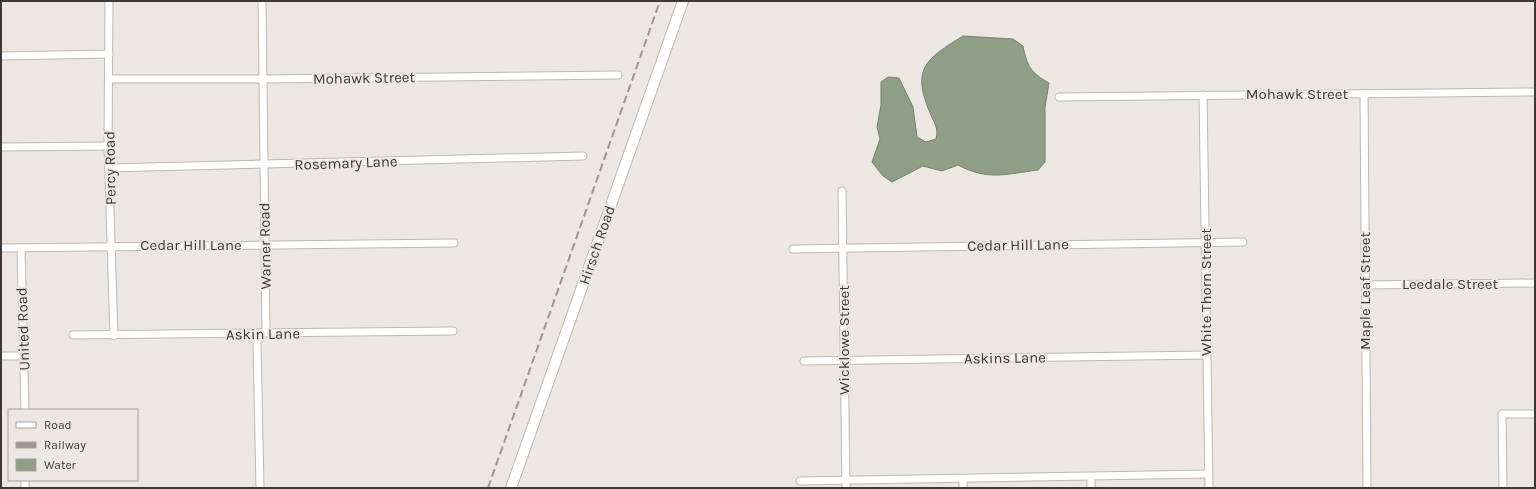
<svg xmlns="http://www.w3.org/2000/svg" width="1536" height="489" viewBox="0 0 1536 489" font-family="Karla,sans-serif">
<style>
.water{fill:#8f9f85;stroke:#76816e}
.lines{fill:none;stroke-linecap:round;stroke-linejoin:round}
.minor-casing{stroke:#bdb8b3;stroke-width:9}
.secondary-casing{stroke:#bdb8b3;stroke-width:12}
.minor{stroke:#fff;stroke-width:7}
.secondary{stroke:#fff;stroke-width:10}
.rail{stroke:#9b9894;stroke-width:2;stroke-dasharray:8 4;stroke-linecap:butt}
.labels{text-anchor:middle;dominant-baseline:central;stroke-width:4;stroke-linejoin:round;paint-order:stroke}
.street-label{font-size:15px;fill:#3b3a37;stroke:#ece7e2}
</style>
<rect width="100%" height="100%" fill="#ece7e2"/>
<path class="water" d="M 963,36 L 1013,39 L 1023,46 C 1027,66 1031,73 1049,83 L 1045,107 L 1045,162 L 1038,170 C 1006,174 988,181 958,165 L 942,171 L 923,166 L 892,182 L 883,176 L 872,162 L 880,139 L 877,127 L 881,105 L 881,82 L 888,77 L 899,78 L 913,107 L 917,137 L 926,142 L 936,139 C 939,128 934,123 930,113 C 911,68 926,59 963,36 Z"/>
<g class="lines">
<defs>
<g id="minor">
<polyline points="109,1 108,146 114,336"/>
<polyline points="1,56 109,54"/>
<polyline points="110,79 263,79 618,75"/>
<polyline points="1364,94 1367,488"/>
<polyline points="1203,95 1209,488"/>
<polyline points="1059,97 1535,92"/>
<polyline points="1,147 108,146"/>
<polyline points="109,168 583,156"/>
<polyline points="842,191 846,488"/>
<polyline points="1,248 454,243"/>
<polyline points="21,248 25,410"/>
<polyline points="793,249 1243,242"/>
<polyline points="1365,285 1535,283"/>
<polyline points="73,335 453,331"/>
<polyline points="1,356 24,356"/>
<polyline points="804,361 1206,355"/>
<polyline points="1091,477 1091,488"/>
<polyline points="963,479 963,488"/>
<polyline points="25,480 25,488"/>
<polyline points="800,481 1209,474"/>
<polyline points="260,488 257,342 266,329 262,1"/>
<polyline points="1503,488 1502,414 1535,414"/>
</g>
<polyline id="secondary" points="511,488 683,1"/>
</defs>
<use href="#minor" class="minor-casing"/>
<use href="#secondary" class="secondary-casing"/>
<use href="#minor" class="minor"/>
<use href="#secondary" class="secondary"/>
<polyline class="rail" points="488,488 660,1"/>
</g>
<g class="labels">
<g class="street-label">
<text transform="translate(364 78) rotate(-1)">Mohawk Street</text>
<text x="1297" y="94">Mohawk Street</text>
<text transform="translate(346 163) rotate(-2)">Rosemary Lane</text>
<text transform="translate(110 168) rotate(-91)">Percy Road</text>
<text x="191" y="245">Cedar Hill Lane</text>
<text transform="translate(597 245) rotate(-71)">Hirsch Road</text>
<text transform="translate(1018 245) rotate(-1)">Cedar Hill Lane</text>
<text transform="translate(265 246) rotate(-91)">Warner Road</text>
<text x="1450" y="284">Leedale Street</text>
<text transform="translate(1365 291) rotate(-90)">Maple Leaf Street</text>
<text transform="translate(1206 292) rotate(-90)">White Thorn Street</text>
<text transform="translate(23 329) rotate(-92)">United Road</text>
<text transform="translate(263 334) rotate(-1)">Askin Lane</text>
<text transform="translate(844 340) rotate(-90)">Wicklowe Street</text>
<text transform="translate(1005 358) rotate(-1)">Askins Lane</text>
</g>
</g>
<rect width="1536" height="489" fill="none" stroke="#3b3a37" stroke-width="4"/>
<rect x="8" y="409" width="130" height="72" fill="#ece7e2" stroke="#a5a29e"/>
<rect x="16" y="422" width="20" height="6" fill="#ffffff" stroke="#a5a29e"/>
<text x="44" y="429" font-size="12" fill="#3b3a37">Road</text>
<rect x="16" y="442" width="20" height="6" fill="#9b9894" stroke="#a5a29e"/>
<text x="44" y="449" font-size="12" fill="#3b3a37">Railway</text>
<rect x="16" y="459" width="20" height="12" fill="#8f9f85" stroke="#a5a29e"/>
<text x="44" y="469" font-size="12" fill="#3b3a37">Water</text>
</svg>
